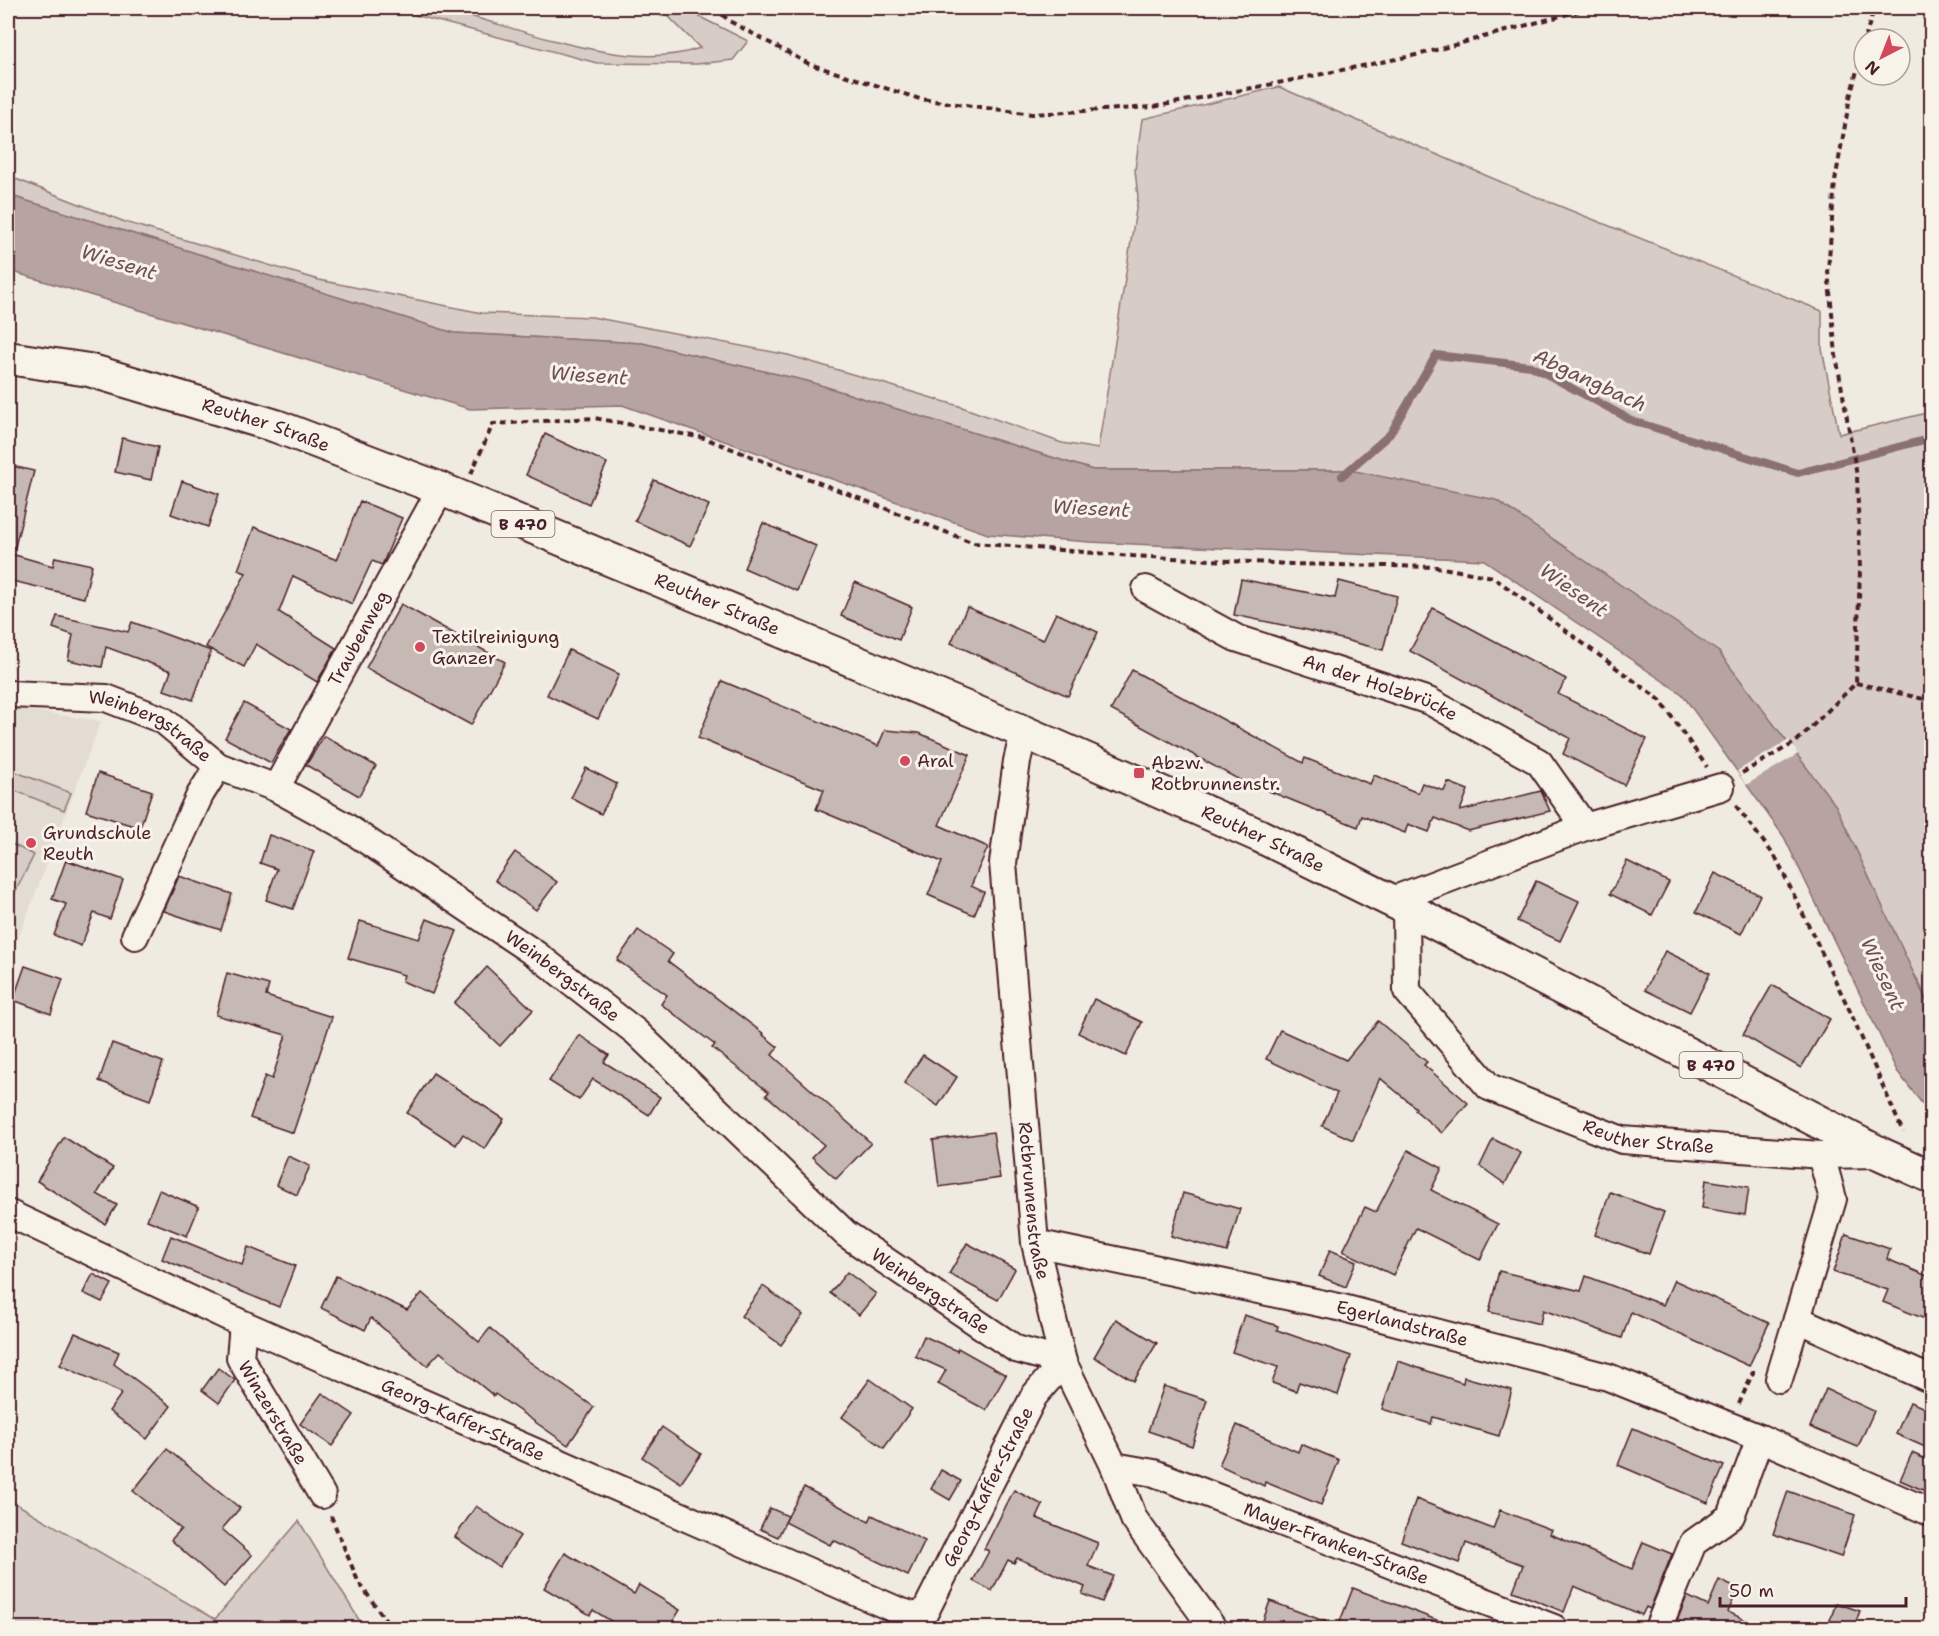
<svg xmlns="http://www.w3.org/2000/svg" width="1939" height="1636" viewBox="0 0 1939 1636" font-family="'Shantell Sans',sans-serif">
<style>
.built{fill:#e3dcd2}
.green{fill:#d8cdc6;stroke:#917678;stroke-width:1.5}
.water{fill:#b7a4a2;stroke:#8b6f72;stroke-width:1.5}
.pier{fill:#f0ebe0}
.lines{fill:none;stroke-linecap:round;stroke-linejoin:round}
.stream{stroke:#8b6f72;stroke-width:8}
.building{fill:#c6b8b3;stroke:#4a1f2b;stroke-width:1.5}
.minor-casing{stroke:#4a1f2b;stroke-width:30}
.major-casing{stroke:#4a1f2b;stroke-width:36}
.path{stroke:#4a1f2b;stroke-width:4;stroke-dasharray:6 4.5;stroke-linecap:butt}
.minor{stroke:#f7f3e8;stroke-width:26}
.major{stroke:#f7f3e8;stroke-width:32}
.poi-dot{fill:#d1495b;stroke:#f7f3e8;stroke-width:2}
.labels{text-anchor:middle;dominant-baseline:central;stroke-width:6;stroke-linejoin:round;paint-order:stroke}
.shield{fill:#f7f3e8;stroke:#7e5f64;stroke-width:1.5}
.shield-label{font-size:16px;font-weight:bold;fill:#4a1f2b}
.street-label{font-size:18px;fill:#4a1f2b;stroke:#f7f3e8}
.poi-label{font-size:18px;fill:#4a1f2b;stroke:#f7f3e8;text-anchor:start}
.water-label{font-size:20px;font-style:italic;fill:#704e55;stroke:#f7f3e8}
</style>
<rect width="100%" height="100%" fill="#f0ebe0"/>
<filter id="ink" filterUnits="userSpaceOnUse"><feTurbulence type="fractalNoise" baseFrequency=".0167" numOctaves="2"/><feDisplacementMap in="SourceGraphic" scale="12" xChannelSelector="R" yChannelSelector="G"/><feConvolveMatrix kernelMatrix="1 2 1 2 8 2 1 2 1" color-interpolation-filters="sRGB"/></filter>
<g filter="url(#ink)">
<polygon class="built" points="8,707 101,721 8,966"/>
<g class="green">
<path d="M 388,8 C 404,7 423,5 439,8 C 515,25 625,75 700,48 L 660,8 L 689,8 L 698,16 L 748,41 L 733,60 L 697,64 L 597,63 Z"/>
<polygon points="1279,87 1527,193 1822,311 1822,349 1839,434 1931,412 1931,1011 1919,982 1719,652 1350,470 1093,470 807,381 642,343 454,333 8,195 8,172 16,179 125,222 319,280 482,313 592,317 788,355 959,406 1062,443 1098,449 1138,197 1135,170 1142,119"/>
<polygon points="8,769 71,793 64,810 8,788"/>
<polygon points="8,842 34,855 8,906"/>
<polygon points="8,1499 215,1619 299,1521 364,1628 8,1628"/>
</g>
<polygon class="water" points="8,195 454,333 642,343 807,381 1093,470 1350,470 1496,500 1719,652 1836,806 1931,1011 1931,1115 1897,1071 1784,837 1682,694 1484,560 1089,542 988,534 622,405 470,409 10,271 8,270"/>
<polygon class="pier" points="1789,740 1798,754 1746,785 1737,771"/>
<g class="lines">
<polyline class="stream" points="1342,476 1390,434 1436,355 1531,366 1633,421 1798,473 1932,438"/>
</g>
<g class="building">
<polygon points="545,434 607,463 589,504 526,475"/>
<polygon points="122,438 158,447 151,480 115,472"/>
<polygon points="8,465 34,471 15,547 8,546"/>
<polygon points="654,480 709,505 690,546 635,521"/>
<polygon points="182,481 219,494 208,527 171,514"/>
<polygon points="360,501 402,518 382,565 372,561 352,604 293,576 279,612 336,648 317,682 256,644 244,667 206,647 246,573 238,570 254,527 337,560"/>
<polygon points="763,523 816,546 797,591 744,568"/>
<polygon points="8,553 53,566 55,557 92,565 84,598 8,580"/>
<polygon points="1241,579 1335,598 1339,581 1397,596 1383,650 1307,630 1234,615"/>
<polygon points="855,582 912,607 899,640 841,616"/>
<polygon points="401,604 505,662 471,725 366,668"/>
<polygon points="967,607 1043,640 1056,613 1098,632 1068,696 951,643"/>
<polygon points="1433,608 1566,679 1558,694 1647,739 1624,785 1563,754 1570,738 1410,651"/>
<polygon points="57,616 128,632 132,622 211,651 193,700 164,690 171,671 106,647 102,667 68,660 73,635 53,628"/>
<polygon points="569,650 619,674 598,719 547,695"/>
<polygon points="1132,670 1303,763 1305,758 1370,784 1374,775 1418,793 1422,783 1444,791 1448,782 1468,790 1460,811 1541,791 1550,811 1468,831 1435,818 1429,832 1408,824 1405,833 1362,816 1358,827 1259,787 1258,790 1111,710"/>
<polygon points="722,681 878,746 885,730 919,733 970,755 939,825 988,847 971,886 984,892 974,915 928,895 942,862 816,809 824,790 698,738"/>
<polygon points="244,703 291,729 271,763 225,738"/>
<polygon points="324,736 376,766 359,796 306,765"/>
<polygon points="586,768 617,784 601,814 571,798"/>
<polygon points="98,773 152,791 140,828 86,811"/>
<polygon points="269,835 314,851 293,909 266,900 277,869 260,863"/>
<polygon points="515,852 557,882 536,910 495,880"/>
<polygon points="66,860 123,880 110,919 94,913 81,946 54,935 66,904 52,899"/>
<polygon points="1627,861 1669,882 1652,915 1610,894"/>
<polygon points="1715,873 1760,895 1741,934 1696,912"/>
<polygon points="179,876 232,894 221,930 164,911"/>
<polygon points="1536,881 1579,901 1560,941 1517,921"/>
<polygon points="427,919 457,931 432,994 402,981 404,975 348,958 360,921 419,939"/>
<polygon points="638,930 673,954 668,961 764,1034 763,1035 778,1047 772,1055 871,1143 836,1179 812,1157 824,1145 766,1095 769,1092 712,1048 715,1045 661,1004 667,995 617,960"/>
<polygon points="1665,951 1710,973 1690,1012 1645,990"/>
<polygon points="25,966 63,979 51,1014 13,1000"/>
<polygon points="487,967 533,1010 500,1046 454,1003"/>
<polygon points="227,973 269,985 266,996 332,1017 293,1133 250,1118 265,1076 272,1079 286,1035 216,1015"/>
<polygon points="1772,985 1830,1019 1801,1068 1743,1035"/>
<polygon points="1094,999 1142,1022 1126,1056 1078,1033"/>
<polygon points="1378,1021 1427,1062 1424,1065 1468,1103 1442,1133 1415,1110 1416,1108 1380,1078 1353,1140 1322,1126 1337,1093 1266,1059 1280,1030 1346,1060"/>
<polygon points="579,1035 609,1055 604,1062 660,1097 649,1115 593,1079 579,1100 549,1081"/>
<polygon points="112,1043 163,1062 150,1100 99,1081"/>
<polygon points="923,1055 957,1077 938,1106 904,1083"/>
<polygon points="433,1073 504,1119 485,1149 463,1134 456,1145 407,1113"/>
<polygon points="993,1132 1000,1178 939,1187 933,1140"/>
<polygon points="64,1137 113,1168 97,1194 117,1205 105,1224 37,1181"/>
<polygon points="1493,1139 1521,1153 1505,1184 1480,1166"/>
<polygon points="1408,1150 1442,1168 1431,1190 1498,1224 1480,1260 1416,1228 1393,1275 1343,1251 1365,1207 1376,1212"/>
<polygon points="288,1156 310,1166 297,1195 276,1185"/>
<polygon points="1706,1180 1749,1187 1745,1215 1702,1208"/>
<polygon points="159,1190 199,1207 187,1236 147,1220"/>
<polygon points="1610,1192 1664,1212 1649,1254 1595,1235"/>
<polygon points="1183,1193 1240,1209 1227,1252 1171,1236"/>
<polygon points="1846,1234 1890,1249 1887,1259 1932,1278 1932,1322 1883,1302 1888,1290 1833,1272"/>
<polygon points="171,1236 242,1265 248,1247 295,1266 279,1307 162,1259"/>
<polygon points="967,1243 1015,1269 998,1300 949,1274"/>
<polygon points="1330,1250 1356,1261 1346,1287 1319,1276"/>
<polygon points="1499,1271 1581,1291 1586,1276 1663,1305 1674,1280 1769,1323 1749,1366 1631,1312 1622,1338 1543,1310 1540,1324 1489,1312"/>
<polygon points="847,1272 876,1294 859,1315 830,1293"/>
<polygon points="93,1274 112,1284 102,1302 83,1293"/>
<polygon points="336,1276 407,1310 422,1293 479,1342 490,1328 524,1358 594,1407 568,1445 495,1394 494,1396 440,1352 427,1366 371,1318 365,1330 321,1308"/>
<polygon points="763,1286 803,1315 781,1345 741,1316"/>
<polygon points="1244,1315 1278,1326 1277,1330 1351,1356 1338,1395 1299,1382 1296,1391 1272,1383 1278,1367 1232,1352"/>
<polygon points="1116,1319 1157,1343 1134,1381 1094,1357"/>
<polygon points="75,1333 119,1352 114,1364 171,1406 147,1439 109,1411 122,1393 60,1365"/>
<polygon points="924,1336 957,1351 958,1348 1006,1375 986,1410 938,1384 946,1370 915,1356"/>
<polygon points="1398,1361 1463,1383 1464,1377 1512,1390 1499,1436 1433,1417 1431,1424 1382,1409"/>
<polygon points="218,1368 235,1380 219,1403 202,1390"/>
<polygon points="870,1379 912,1409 884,1448 842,1417"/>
<polygon points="1164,1386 1207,1400 1192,1446 1148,1431"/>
<polygon points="1826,1389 1874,1411 1858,1447 1810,1427"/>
<polygon points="322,1393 354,1415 332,1446 300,1424"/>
<polygon points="1910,1402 1932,1411 1932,1433 1925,1447 1896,1434"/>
<polygon points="1237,1425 1298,1452 1301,1444 1339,1460 1321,1505 1265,1482 1264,1486 1219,1465"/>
<polygon points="662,1427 701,1454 681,1483 642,1457"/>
<polygon points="1633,1428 1724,1466 1708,1503 1618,1465"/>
<polygon points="167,1449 240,1508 222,1529 252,1555 224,1587 171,1540 181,1529 133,1491"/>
<polygon points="1912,1453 1932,1462 1932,1494 1900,1480"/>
<polygon points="941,1470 961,1481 950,1500 931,1489"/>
<polygon points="804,1487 869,1522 872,1515 925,1541 908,1576 833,1540 830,1545 785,1522"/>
<polygon points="1014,1490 1043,1505 1037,1518 1098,1543 1088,1566 1113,1576 1102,1602 1082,1594 1085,1587 1017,1558 1014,1563 1008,1560 992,1591 973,1581 989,1551 984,1549"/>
<polygon points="1788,1491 1855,1515 1841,1557 1773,1534"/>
<polygon points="1416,1499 1493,1529 1500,1510 1552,1530 1550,1534 1632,1569 1643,1542 1672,1554 1650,1609 1646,1607 1642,1615 1574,1586 1564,1612 1513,1591 1523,1565 1466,1543 1459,1563 1401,1541"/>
<polygon points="476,1506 520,1536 499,1567 455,1537"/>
<polygon points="770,1508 788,1516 778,1537 760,1529"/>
<polygon points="565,1553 634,1594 639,1585 680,1610 668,1629 624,1629 593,1610 590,1615 544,1588"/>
<polygon points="1719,1580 1738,1589 1728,1612 1765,1629 1694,1629 1677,1621 1687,1596 1708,1606"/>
<polygon points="1353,1588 1455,1627 1455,1629 1337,1629"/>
<polygon points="1270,1601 1337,1626 1336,1629 1260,1629"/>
<polygon points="1836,1603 1860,1611 1853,1629 1827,1629"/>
</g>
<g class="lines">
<defs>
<g id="minor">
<path id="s1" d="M 1146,589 L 1236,638 L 1429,701 L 1539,762 L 1585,827"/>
<path id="s2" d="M 8,694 L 106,698 L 163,720 L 218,766 L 276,788 L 345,826 L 537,955 L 636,1032 L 846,1234 L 1016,1349 L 1063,1362 L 1034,1396 L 922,1618 L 899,1611 L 243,1324 L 8,1213"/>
<path id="s3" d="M 1024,732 L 1017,761 L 1003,863 L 1035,1243 L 1063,1362 L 1114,1466 L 1134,1519 L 1213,1628"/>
<path id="s4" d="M 276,788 L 441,489"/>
<polyline points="1390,901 1585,827 1721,787"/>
<path id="s5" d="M 1406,908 L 1407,991 L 1489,1087 L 1622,1140 L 1821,1155 L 1881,1154"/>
<polyline points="135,936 200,795 218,766"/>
<path id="s6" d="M 1035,1243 L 1343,1308 L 1608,1377 L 1760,1438 L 1932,1513"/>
<polyline points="1797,1319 1932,1380"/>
<path id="s7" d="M 243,1324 L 240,1358 L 322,1495"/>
<polyline points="1779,1379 1833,1199 1821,1155"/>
<path id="s8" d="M 1114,1466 L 1154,1473 L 1554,1628"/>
<polyline points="1658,1628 1693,1543 1731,1516 1760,1438"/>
</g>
<g id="major">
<path id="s9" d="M 8,358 L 89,370 L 276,426 L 441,489 L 1024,732 L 1260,836 L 1406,908 L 1881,1154 L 1932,1177"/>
</g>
</defs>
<use href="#minor" class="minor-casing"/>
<use href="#major" class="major-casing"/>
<g class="path">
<polyline points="714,8 731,22 809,64 920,99 1032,114 1153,107 1273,84 1421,54 1590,8"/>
<polyline points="1865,39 1874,8"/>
<polyline points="471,474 493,424 594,418 704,438 974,543 1132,556 1290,564 1437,567 1493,577 1660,700 1707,767"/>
<polyline points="1856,683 1932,701"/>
<polyline points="1742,773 1796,742 1856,683 1860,570 1857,476 1836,355 1828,271 1835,181 1850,97 1864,44"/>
<polyline points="1736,806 1776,858 1849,1009 1903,1132"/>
<polyline points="1739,1404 1753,1372 1755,1372"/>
<polyline points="331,1516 358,1581 391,1628"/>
</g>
<use href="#minor" class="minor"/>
<use href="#major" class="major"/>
</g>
</g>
<g class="poi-dot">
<circle cx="420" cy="647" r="6"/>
<circle cx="905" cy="761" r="6"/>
<rect x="1133" y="767" width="12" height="12" rx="3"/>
<circle cx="31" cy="843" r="6"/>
</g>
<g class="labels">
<g class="shield">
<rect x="491.5" y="511" width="63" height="26" rx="4.5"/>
<rect x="1679.5" y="1052" width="63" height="26" rx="4.5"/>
</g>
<g class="shield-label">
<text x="523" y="524">B 470</text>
<text x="1711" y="1065">B 470</text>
</g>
<g class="street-label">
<text stroke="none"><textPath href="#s9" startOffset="267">Reuther Straße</textPath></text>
<text stroke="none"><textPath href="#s9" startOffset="753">Reuther Straße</textPath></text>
<text stroke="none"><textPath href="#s4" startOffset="171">Traubenweg</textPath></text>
<text stroke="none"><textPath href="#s1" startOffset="255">An der Holzbrücke</textPath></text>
<text stroke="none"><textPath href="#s2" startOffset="150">Weinbergstraße</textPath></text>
<text stroke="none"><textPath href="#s9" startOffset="1347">Reuther Straße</textPath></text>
<text stroke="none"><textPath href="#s2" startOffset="636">Weinbergstraße</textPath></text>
<text stroke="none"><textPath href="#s5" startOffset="378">Reuther Straße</textPath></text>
<text stroke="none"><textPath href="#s3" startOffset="472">Rotbrunnenstraße</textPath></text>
<text stroke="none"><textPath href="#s2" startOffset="1122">Weinbergstraße</textPath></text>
<text stroke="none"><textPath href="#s6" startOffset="376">Egerlandstraße</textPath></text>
<text stroke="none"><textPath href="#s7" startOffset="98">Winzerstraße</textPath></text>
<text transform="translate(463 1420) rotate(24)">Georg-Kaffer-Straße</text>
<text transform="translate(988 1487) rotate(-63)">Georg-Kaffer-Straße</text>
<text stroke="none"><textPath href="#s8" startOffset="236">Mayer-Franken-Straße</textPath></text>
</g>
<g class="poi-label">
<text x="432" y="637">Textilreinigung<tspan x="432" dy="21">Ganzer</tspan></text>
<text x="917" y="761">Aral</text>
<text x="1151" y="763">Abzw.<tspan x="1151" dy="21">Rotbrunnenstr.</tspan></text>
<text x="43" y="833">Grundschule<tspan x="43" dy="21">Reuth</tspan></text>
</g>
<g class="water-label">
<text transform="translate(119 262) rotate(17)">Wiesent</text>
<text transform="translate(589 375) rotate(4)">Wiesent</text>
<text transform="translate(1590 380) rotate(25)">Abgangbach</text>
<text transform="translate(1091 508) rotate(3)">Wiesent</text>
<text transform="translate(1574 590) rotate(35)">Wiesent</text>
<text transform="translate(1883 974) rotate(65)">Wiesent</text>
</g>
</g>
<rect width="1939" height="1636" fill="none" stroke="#f7f3e8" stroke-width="30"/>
<rect x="15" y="15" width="1909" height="1606" fill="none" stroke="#4a1f2b" stroke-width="2" filter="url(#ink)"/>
<g transform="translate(1882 57) rotate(222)"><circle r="28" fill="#f7f3e8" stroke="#b29e9c" stroke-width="1.5"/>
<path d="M0-4.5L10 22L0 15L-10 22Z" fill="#d1495b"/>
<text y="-9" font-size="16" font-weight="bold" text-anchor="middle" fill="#4a1f2b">N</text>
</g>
<path d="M1720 1597v9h186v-9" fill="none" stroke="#4a1f2b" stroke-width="3"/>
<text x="1729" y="1597" font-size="18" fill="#4a1f2b" stroke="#f7f3e8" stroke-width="4.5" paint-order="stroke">50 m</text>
</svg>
